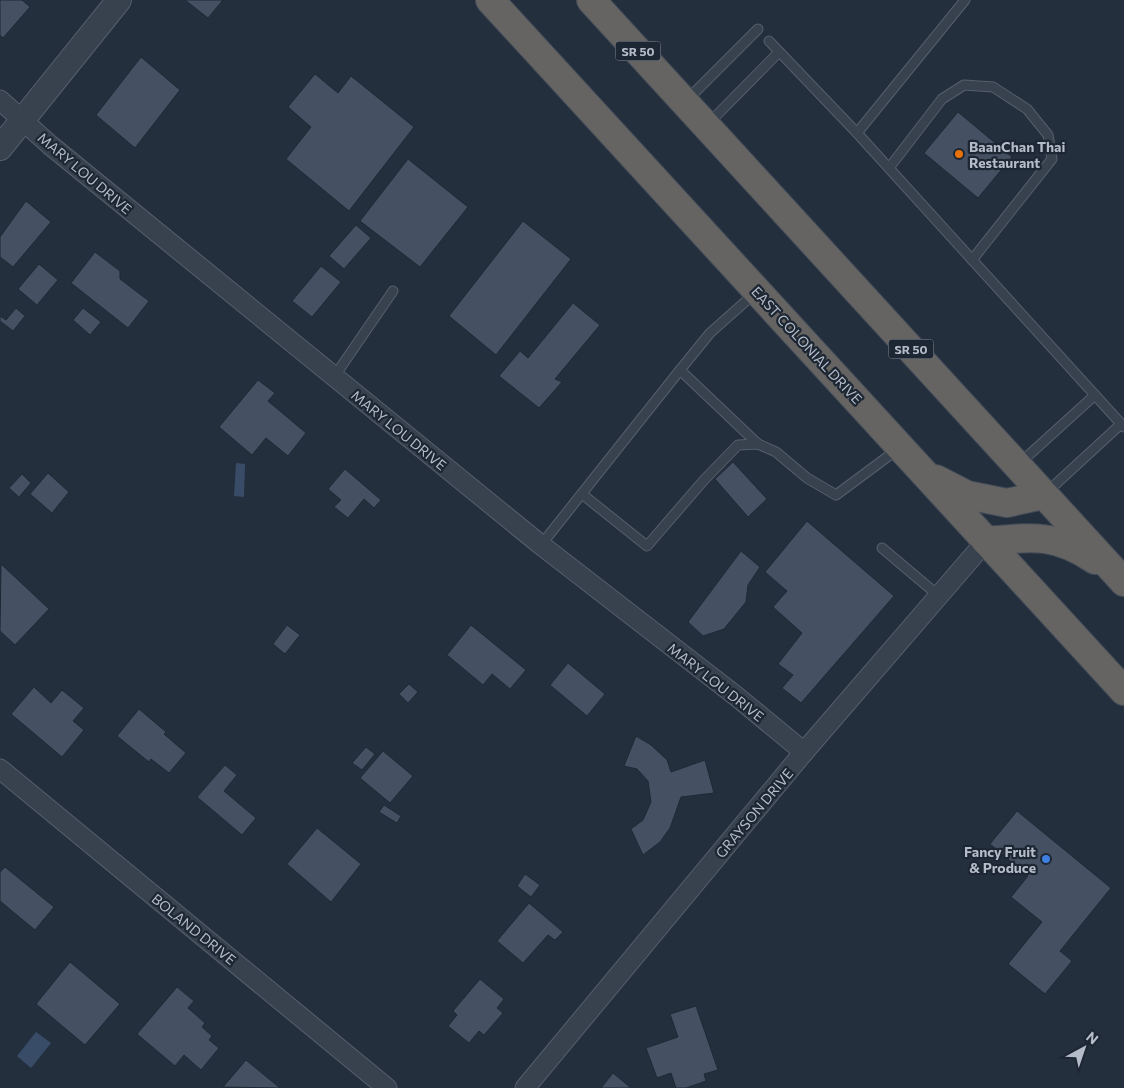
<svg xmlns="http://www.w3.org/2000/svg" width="1124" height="1088" viewBox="0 0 1124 1088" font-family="Commissioner,sans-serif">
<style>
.water{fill:#394c67}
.building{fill:#455162;stroke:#1f2835}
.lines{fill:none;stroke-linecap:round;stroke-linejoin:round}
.service-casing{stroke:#565f6c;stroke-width:11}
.minor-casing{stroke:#565f6c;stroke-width:21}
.tertiary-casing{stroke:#565f6c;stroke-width:26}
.trunk-casing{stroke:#434c59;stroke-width:30}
.service{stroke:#38414e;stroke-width:9}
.minor{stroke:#38414e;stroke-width:19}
.tertiary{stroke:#38414e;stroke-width:24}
.trunk{stroke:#656462;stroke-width:28}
.food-dot{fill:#e8710a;stroke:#1d2633;stroke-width:2}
.shop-dot{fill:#3f7fe0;stroke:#1d2633;stroke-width:2}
.labels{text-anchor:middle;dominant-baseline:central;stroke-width:4.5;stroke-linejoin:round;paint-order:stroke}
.shield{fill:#1d2633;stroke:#878f9c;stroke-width:1}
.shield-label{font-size:12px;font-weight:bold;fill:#b4bcc9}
.poi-label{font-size:14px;font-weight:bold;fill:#b4bcc9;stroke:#1d2633;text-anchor:start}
.street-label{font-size:14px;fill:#b4bcc9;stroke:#1d2633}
</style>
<rect width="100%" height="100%" fill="#242f3e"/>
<g class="water">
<polygon points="236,463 245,464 244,497 234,496"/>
<polygon points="36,1032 51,1043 31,1068 17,1056"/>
</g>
<g class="building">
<polygon points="0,0 22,0 30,7 3,38 0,35"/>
<polygon points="185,0 223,0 208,18"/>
<polygon points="141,57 180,90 135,148 96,115"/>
<polygon points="315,74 338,93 351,76 414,127 349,211 286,159 311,127 288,107"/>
<polygon points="958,112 1012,157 978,198 924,153"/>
<polygon points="408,159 468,207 420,267 360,221"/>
<polygon points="26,201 51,222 13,267 0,257 0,237"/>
<polygon points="523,221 571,259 496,355 449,316"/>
<polygon points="356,225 371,238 344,269 329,256"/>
<polygon points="95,252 120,271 120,279 149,301 128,328 71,283"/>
<polygon points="39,264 58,280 37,305 18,289"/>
<polygon points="321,266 341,282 312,317 292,301"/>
<polygon points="573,303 600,325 555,379 562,382 539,408 499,376 520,351 528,358"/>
<polygon points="16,308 25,316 13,331 0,321 0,316 6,320"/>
<polygon points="83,308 101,322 90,335 73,320"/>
<polygon points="258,380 275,393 268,401 306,433 288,456 266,438 252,455 219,427"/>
<polygon points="733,462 767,499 748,517 715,479"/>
<polygon points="345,469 381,500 374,508 364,499 348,518 334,507 341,500 328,489"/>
<polygon points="48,473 69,492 52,513 30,494"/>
<polygon points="22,474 31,483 19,497 9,488"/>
<polygon points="807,521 894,596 801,703 782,688 793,675 778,664 802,633 773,607 787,591 765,572"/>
<polygon points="741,551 760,567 748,585 746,602 724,629 703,636 688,622"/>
<polygon points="1,564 49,609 15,645 0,631"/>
<polygon points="287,625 300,635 285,654 273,644"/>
<polygon points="471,625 526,670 510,689 492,674 483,685 447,655"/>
<polygon points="568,663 605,694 587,716 550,685"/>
<polygon points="409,684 418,692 408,703 399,694"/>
<polygon points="34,687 51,703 62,690 84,708 73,721 84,730 62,757 11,714"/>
<polygon points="139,709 166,732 164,734 186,753 169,773 151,759 149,762 117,736"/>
<polygon points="636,736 651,745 667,760 671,772 705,760 714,793 681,797 670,828 660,842 643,855 631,829 643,820 651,802 648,781 637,769 624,766"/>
<polygon points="366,747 375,754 362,770 352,763"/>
<polygon points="383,751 413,776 390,803 360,778"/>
<polygon points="225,765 237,775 224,791 256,818 242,835 197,797"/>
<polygon points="384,805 401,816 397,823 379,812"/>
<polygon points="1017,811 1111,888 1060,951 1072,961 1045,994 1008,964 1042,922 1011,897 1028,876 990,844"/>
<polygon points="317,828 361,864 331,902 287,864"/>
<polygon points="5,867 54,907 35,930 0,901 0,872"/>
<polygon points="525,874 540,885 531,897 517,886"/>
<polygon points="529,903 563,932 555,940 548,935 523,963 497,941"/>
<polygon points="70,962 120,1004 85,1045 36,1004"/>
<polygon points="480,979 504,999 497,1008 503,1013 484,1035 479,1031 469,1043 448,1026 457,1015 453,1011"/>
<polygon points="177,987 194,1001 188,1008 205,1023 202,1027 212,1036 209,1040 219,1048 201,1070 184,1055 175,1066 137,1034"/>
<polygon points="696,1006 718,1070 704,1074 706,1081 686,1088 676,1088 671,1073 657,1078 646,1048 678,1037 670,1014"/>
<polygon points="246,1060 280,1088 223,1087"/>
<polygon points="613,1073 631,1088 601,1088"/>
</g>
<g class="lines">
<defs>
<g id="service">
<polyline points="769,41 857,133 1124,427"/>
<polyline points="686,101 758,29"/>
<polyline points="709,123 779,52"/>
<polyline points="857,133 965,0"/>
<polyline points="889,168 942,99 964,85 993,87 1027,109 1048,135 1052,159 972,260"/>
<polyline points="755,293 710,333 680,370 758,444"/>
<polyline points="334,377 393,291"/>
<polyline points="1019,464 1095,395"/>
<polyline points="1046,493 1121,424"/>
<polyline points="582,494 647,546 704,480 738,445 758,444 776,452 807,478 836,495 898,449"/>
<polyline points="541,545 680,370"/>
<polyline points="882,548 939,596"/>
</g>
<g id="minor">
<polyline points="0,100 50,145 541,545 736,696 804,752"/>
<polyline points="0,769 387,1088"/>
<polyline points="525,1088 804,752 986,541"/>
</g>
<polyline id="tertiary" points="0,148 119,0"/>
<g id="trunk">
<polyline points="490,0 1124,691"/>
<polyline points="591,0 1124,582"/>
<polyline points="936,479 967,495 1007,503 1043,495"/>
<path d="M 986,541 C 1032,537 1055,533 1095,560"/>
</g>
</defs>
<use href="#service" class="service-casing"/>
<use href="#minor" class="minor-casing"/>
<use href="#tertiary" class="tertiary-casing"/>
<use href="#trunk" class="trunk-casing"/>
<use href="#service" class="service"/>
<use href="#minor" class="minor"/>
<use href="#tertiary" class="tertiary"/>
<use href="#trunk" class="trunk"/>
</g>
<circle class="food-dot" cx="959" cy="154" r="5"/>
<circle class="shop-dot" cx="1046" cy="859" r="5"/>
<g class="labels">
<g class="shield">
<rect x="615.5" y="41.5" width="45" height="19" rx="4"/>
<rect x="888.5" y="339.5" width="45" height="19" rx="4"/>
</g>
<g class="shield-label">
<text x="638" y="51">SR 50</text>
<text x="911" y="349">SR 50</text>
</g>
<g class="poi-label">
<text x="969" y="146">BaanChan Thai<tspan x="969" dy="16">Restaurant</tspan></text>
<text x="1036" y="851" text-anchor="end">Fancy Fruit<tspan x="1036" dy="16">&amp; Produce</tspan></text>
</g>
<g class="street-label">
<text transform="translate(85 173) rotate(40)">MARY LOU DRIVE</text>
<text transform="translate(807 345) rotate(47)">EAST COLONIAL DRIVE</text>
<text transform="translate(399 430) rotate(39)">MARY LOU DRIVE</text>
<text transform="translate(716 682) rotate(38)">MARY LOU DRIVE</text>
<text transform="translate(754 813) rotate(-50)">GRAYSON DRIVE</text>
<text transform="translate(194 929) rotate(39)">BOLAND DRIVE</text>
</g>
</g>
<g transform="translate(1084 1048) rotate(40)" stroke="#1d2633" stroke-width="4" paint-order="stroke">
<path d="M0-4L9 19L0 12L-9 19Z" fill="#b4bcc9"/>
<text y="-8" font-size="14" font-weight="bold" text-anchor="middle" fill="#b4bcc9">N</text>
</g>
</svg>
